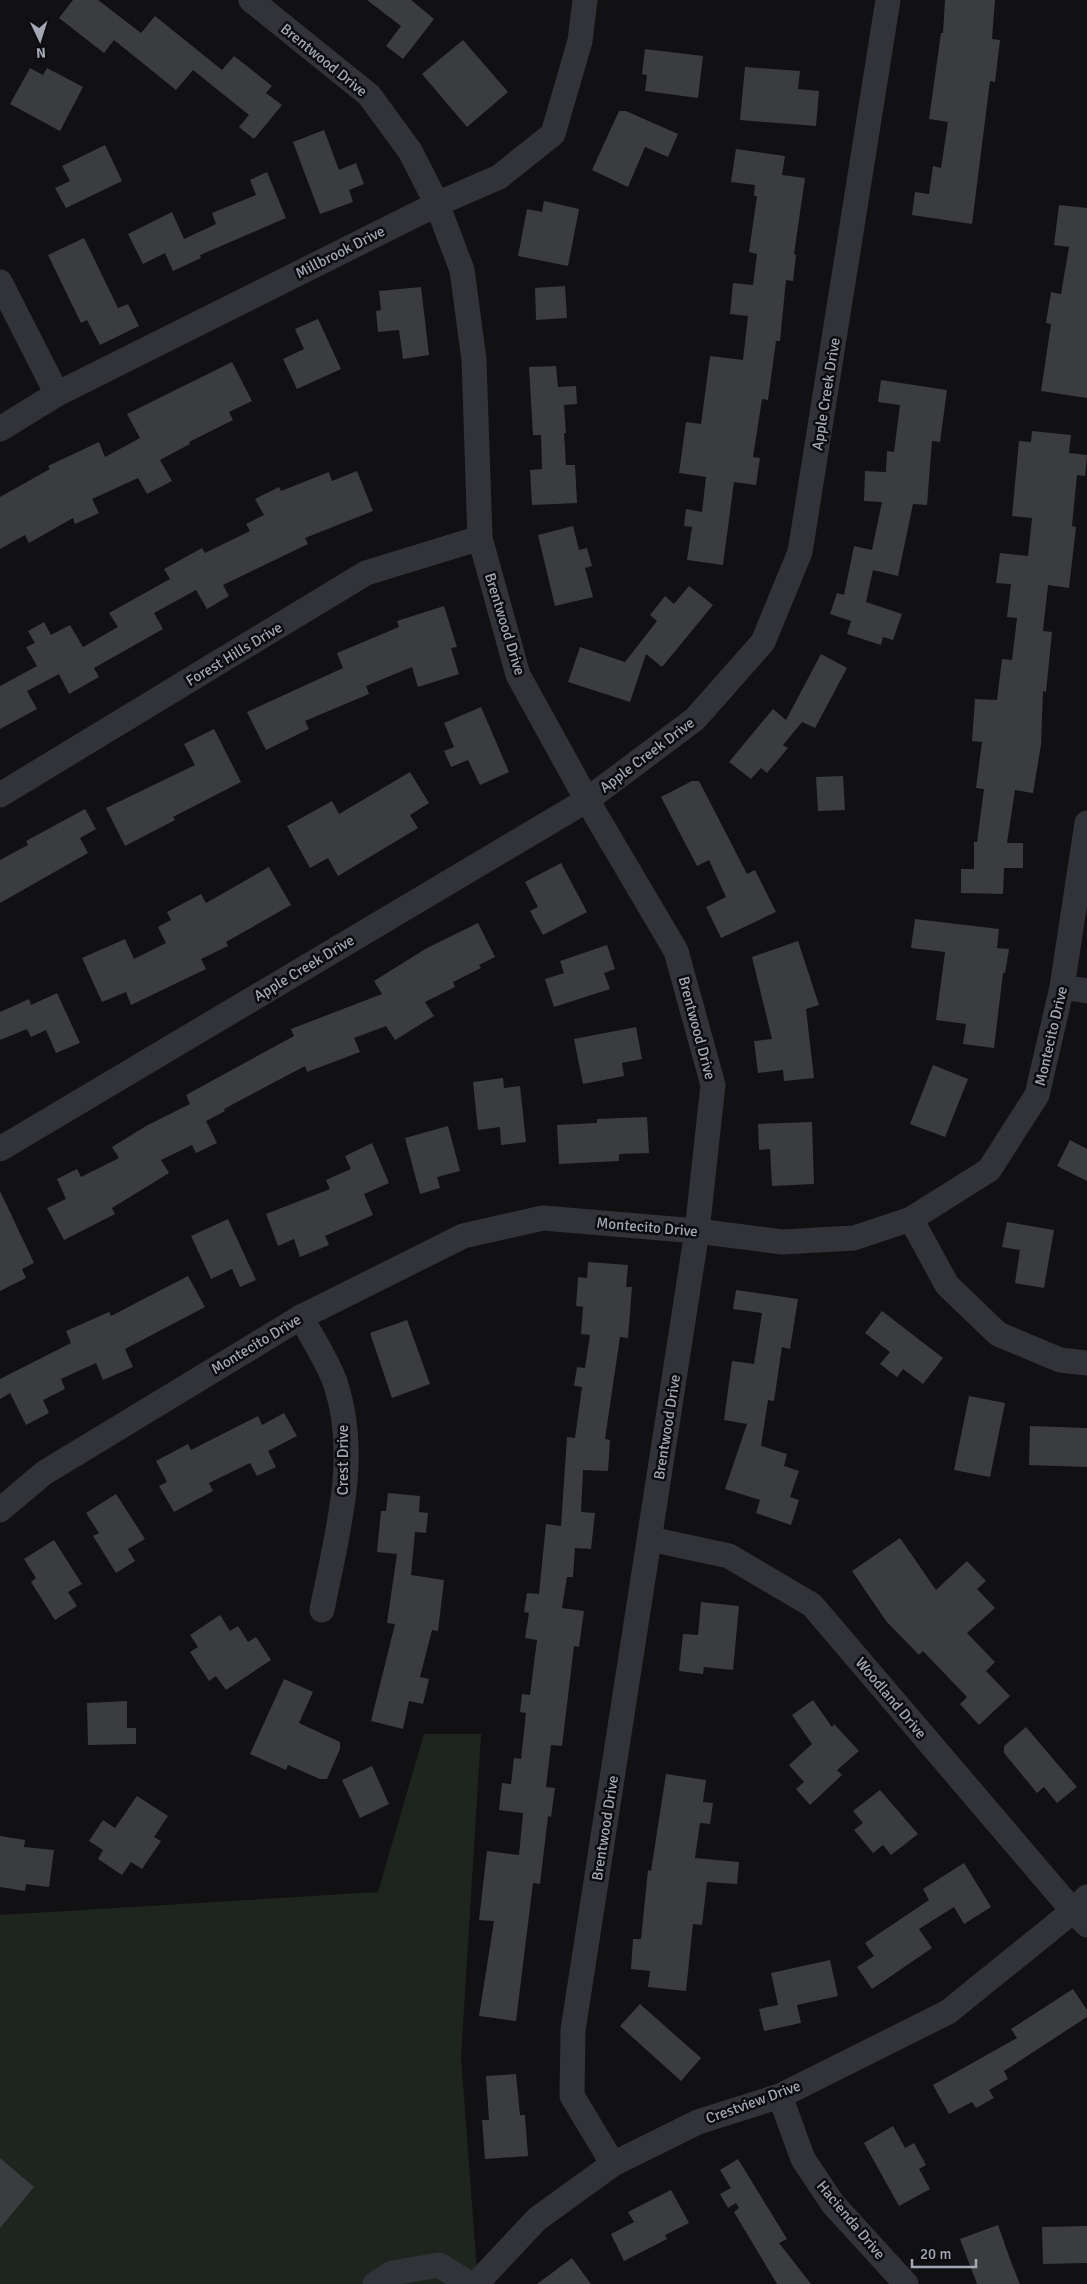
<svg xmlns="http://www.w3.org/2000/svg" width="1087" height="2284" viewBox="0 0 1087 2284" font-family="Signika,sans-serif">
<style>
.green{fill:#1d251e}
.building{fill:#3b3c40}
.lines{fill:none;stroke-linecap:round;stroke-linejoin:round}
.minor{stroke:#323338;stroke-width:25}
.labels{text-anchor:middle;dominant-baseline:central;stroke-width:5;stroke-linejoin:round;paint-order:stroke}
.street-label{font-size:15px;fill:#a2a7b4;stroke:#0c0c0e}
</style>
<rect width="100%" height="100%" fill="#111113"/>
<polygon class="green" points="424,1734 481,1734 461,2057 478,2284 0,2284 0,1915 378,1892"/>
<g class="building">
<polygon points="73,0 98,0 141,33 155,16 222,70 234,56 272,86 266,93 282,105 254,139 239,127 249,115 193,70 176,90 114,40 104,53 59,18"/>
<polygon points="367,0 411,0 434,19 403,59 386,46 401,26"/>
<polygon points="945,0 995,0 992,39 1000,40 995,82 990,81 972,224 912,215 915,192 929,194 933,166 941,168 948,122 929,119 941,33 943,33"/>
<polygon points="463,40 508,92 467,127 422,74"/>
<polygon points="645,49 703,56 698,98 645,91 647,75 642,74"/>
<polygon points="745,67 800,71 798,89 819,91 816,126 740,120"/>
<polygon points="30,68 43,75 47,68 83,87 60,131 10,104"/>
<polygon points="619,111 626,111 678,134 668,157 645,147 628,187 592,170"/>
<polygon points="324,130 339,170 356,163 364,184 349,190 353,202 320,214 293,142"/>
<polygon points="105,145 122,181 66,208 55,188 70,181 62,166"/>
<polygon points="736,149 785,156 782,175 805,178 794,254 796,255 793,281 786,280 780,341 776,341 768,400 762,399 753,457 760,458 756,485 734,482 723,565 687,560 692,527 684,526 686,509 702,512 706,477 679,473 686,422 701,424 710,356 743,360 748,316 730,314 733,283 753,285 757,254 749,252 757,196 754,196 755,185 731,182"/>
<polygon points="267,172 286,218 200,255 201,258 173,271 165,253 143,264 128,234 172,212 184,239 216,224 212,213 256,195 250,180"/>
<polygon points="544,201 579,209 568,266 518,256 527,209 542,212"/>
<polygon points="1059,205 1087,208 1087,398 1041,391 1051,324 1046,323 1051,292 1061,294 1069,247 1054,245"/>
<polygon points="84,238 118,308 128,304 139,326 100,345 87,320 81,323 48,255"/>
<polygon points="565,286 567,318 536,320 535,288"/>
<polygon points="421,287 429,355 403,359 399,330 378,332 376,311 381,310 379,291"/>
<polygon points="318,319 341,369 297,389 283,359 304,349 295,329"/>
<polygon points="232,362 252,401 229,412 233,420 189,442 190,444 160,460 172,481 147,494 138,478 92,499 99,513 75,524 73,518 29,543 25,535 0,549 0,497 50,469 48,466 99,442 105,457 140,438 127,414"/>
<polygon points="556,366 558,387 576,386 577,404 564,405 566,433 564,433 566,465 575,465 577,503 532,505 530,470 542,469 541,435 533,435 529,367"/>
<polygon points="881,380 947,390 940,442 932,441 927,505 913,504 898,576 873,570 866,602 902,614 893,640 883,637 881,645 847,634 851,621 830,614 837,593 844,595 854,546 872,550 882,502 864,501 865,471 886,472 887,451 894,452 900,405 878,402"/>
<polygon points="1032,431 1071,435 1069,453 1087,455 1085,476 1077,475 1072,526 1076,527 1069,588 1048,585 1043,631 1052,632 1046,692 1043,691 1041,745 1033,793 1015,790 1007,843 1023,843 1023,868 1004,868 1003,894 961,893 961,869 974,869 974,842 977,842 984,789 976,788 982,742 972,741 975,699 997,700 1002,659 1012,660 1017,618 1007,617 1011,584 996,583 1000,553 1028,556 1032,518 1012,516 1019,441 1031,442"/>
<polygon points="357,471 373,511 305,538 308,544 223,585 229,596 207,609 196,590 154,613 163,629 94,668 99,677 69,694 59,674 27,691 37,709 0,729 0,686 37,666 26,647 35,643 28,631 44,622 51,635 70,625 83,647 118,627 109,613 170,579 164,569 202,548 205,553 250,531 246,524 264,515 255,499 279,487 281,491 329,472 332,481"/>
<polygon points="573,526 579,550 587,548 592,566 585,568 593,597 555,606 538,535"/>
<polygon points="689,586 713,605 662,667 646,654 630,702 568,682 580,647 625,662 657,621 650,615 665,596 674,604"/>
<polygon points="444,606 457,647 451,648 459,674 418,687 412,667 366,686 369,694 305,721 309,729 266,750 247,712 343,668 337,653 399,627 397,621"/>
<polygon points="821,654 847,668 815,728 802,722 783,745 788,748 767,773 761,768 751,779 729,762 773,709 786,720"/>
<polygon points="481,707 509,772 480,785 468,760 451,767 444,751 454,747 444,723"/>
<polygon points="214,729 241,782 173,817 175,820 125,846 106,808 195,765 184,744"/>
<polygon points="410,772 429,803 410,815 418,828 338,876 328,858 310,868 287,826 332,801 339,814"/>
<polygon points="843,776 845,810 818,811 816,777"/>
<polygon points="692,781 699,781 747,874 755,870 776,912 721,938 706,907 726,897 709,860 697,866 661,797"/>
<polygon points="85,809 96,829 80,838 88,853 0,903 0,860 28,845 26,841"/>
<polygon points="561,863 587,912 543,935 530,911 538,907 525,882"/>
<polygon points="269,867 291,905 226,942 228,946 201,959 206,969 131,1005 126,992 102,1002 82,958 125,939 134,959 166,943 158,927 171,920 167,912 201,894 206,903"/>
<polygon points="915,919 999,929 997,948 1009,949 1005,973 1003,973 994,1048 963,1044 966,1024 936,1020 945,952 911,948"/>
<polygon points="478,923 495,957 479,965 481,968 453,982 455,987 425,1002 434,1016 395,1040 386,1026 354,1038 360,1052 307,1072 305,1066 224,1109 225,1111 206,1121 217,1143 196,1153 192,1145 161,1160 169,1173 112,1208 115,1214 64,1240 47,1208 66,1199 57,1179 77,1169 81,1177 119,1158 112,1147 146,1126 190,1104 186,1095 294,1036 291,1029 382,994 374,981 427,948"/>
<polygon points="798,941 819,1005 806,1009 814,1078 784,1081 783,1070 758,1073 754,1041 772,1039 752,957"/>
<polygon points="607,945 615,969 604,973 610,989 554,1007 545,979 564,973 560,961"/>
<polygon points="57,993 80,1043 56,1053 46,1030 31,1037 27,1029 0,1040 0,1012 29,999 31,1005"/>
<polygon points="636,1027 642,1059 622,1063 624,1076 583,1084 574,1039"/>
<polygon points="933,1065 968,1079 945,1137 910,1124"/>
<polygon points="503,1078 504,1088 520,1086 526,1142 501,1145 500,1127 478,1130 473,1082"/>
<polygon points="647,1117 649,1153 619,1154 619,1161 559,1164 557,1125 597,1123 597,1119"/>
<polygon points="812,1122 814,1184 772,1186 770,1149 759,1150 758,1124"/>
<polygon points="448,1126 460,1171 437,1177 440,1188 420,1194 405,1138"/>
<polygon points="1070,1140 1087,1149 1087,1181 1057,1166"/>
<polygon points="372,1143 389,1183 364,1194 373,1215 325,1236 329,1245 300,1257 294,1239 278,1246 266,1214 330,1189 326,1180 351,1169 345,1156"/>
<polygon points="0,1191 34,1263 22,1269 26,1278 0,1291"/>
<polygon points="228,1219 256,1280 240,1287 232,1269 211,1279 191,1236"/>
<polygon points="1007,1222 1054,1230 1044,1288 1015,1283 1020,1250 1002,1247"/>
<polygon points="588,1262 628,1265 626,1287 632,1287 628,1338 620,1337 605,1439 610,1440 608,1471 583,1470 581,1512 595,1513 591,1549 575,1548 573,1577 567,1577 562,1608 584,1611 579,1647 574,1646 562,1746 551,1745 546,1787 555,1788 551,1817 548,1816 540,1884 533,1883 516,2021 479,2016 494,1921 479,1920 487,1851 519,1855 523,1813 499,1810 502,1783 511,1784 514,1758 521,1759 526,1713 520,1712 522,1694 530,1695 537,1640 525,1638 529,1613 524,1612 527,1593 539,1594 546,1524 561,1526 567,1437 575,1438 582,1387 574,1386 577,1367 585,1368 590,1335 581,1334 583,1307 576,1306 578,1277 587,1278"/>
<polygon points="188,1276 205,1307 125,1349 133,1367 103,1380 96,1363 61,1379 65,1389 43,1400 49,1413 26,1425 10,1393 0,1399 0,1379 71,1343 66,1331 109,1312 111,1316"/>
<polygon points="736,1290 798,1299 790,1349 782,1347 774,1401 768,1400 761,1446 787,1454 784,1466 799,1471 790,1497 799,1500 791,1525 756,1513 760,1500 725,1489 747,1424 724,1420 732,1361 754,1364 762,1313 733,1309"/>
<polygon points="882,1311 943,1358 923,1384 903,1369 897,1377 880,1364 890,1352 865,1333"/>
<polygon points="407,1320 430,1384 392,1398 370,1333"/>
<polygon points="969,1396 1005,1403 990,1477 954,1470"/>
<polygon points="284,1413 297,1436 268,1451 276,1467 257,1476 250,1463 209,1483 213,1491 174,1512 159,1486 167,1482 156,1461 188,1444 191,1450 258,1416 262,1425"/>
<polygon points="1030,1426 1087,1428 1087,1467 1029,1465"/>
<polygon points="388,1493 420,1496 419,1512 428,1513 426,1533 415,1532 411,1575 444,1580 438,1631 432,1630 420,1677 429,1679 423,1704 409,1701 403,1729 371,1721 395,1624 387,1623 397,1554 377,1552 381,1511 386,1511"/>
<polygon points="116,1494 145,1539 128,1549 135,1561 116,1573 93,1536 99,1533 86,1513"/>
<polygon points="900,1538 936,1590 967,1561 986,1581 977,1589 995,1608 967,1633 995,1662 986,1671 1010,1696 979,1725 960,1704 967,1697 923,1651 919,1655 886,1621 852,1571"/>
<polygon points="54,1540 82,1584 68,1592 77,1606 55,1620 31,1582 36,1578 24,1559"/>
<polygon points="701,1602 739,1606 733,1670 704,1667 703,1674 679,1671 683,1634 698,1635"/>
<polygon points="220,1615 230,1631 238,1626 248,1642 256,1637 271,1660 226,1690 216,1676 209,1681 190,1652 198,1647 190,1635"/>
<polygon points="284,1679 313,1692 299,1723 340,1742 340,1749 327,1779 320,1779 288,1765 286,1770 250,1754"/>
<polygon points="813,1700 832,1727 834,1724 859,1751 837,1770 842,1775 810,1805 796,1789 804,1782 789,1765 812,1744 792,1715"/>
<polygon points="127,1701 127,1728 136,1728 136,1744 88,1745 87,1703"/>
<polygon points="1026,1727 1077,1787 1057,1803 1044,1787 1037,1793 1004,1753 1004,1746"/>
<polygon points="372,1766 389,1804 360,1818 342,1780"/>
<polygon points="666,1774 706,1780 703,1802 713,1803 710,1824 700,1823 695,1858 739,1862 737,1884 707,1882 702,1925 693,1924 686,1991 648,1987 650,1971 631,1969 633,1939 641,1939 648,1870 651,1871"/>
<polygon points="880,1790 918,1834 891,1855 883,1845 873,1853 854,1830 863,1823 853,1811"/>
<polygon points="137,1796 168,1816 154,1837 161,1841 142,1869 131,1862 122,1875 98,1859 103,1850 89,1841 103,1820 115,1828"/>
<polygon points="0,1836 25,1840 24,1847 54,1850 49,1887 26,1884 25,1891 0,1887"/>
<polygon points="964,1863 991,1907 964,1924 954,1907 919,1929 932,1948 872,1989 857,1967 874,1956 865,1943 929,1900 923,1889"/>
<polygon points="830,1960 838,1996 797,2005 801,2023 764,2031 759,2009 778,2005 771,1973"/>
<polygon points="1073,1989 1087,2010 1087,2017 1004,2071 1008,2079 989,2090 994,2098 976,2108 972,2102 949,2114 933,2085 1017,2038 1011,2029"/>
<polygon points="640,2004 701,2058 681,2081 620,2026"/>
<polygon points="516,2074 520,2115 525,2115 528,2156 485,2159 482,2120 489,2120 486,2076"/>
<polygon points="893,2126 905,2148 914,2143 926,2165 919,2169 930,2189 899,2206 864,2143"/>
<polygon points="0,2158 34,2187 0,2228"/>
<polygon points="738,2159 787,2239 779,2243 811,2284 777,2284 734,2212 739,2208 736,2203 728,2208 720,2194 731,2188 720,2170"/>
<polygon points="671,2190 689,2223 665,2235 667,2239 624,2261 611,2234 634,2222 628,2212"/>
<polygon points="998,2225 1011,2262 1020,2284 977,2284 960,2239"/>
<polygon points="1087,2226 1087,2263 1043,2264 1042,2227"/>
<polygon points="572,2258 591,2284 537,2284"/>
</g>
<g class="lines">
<g class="minor">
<polyline points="251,0 369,95 410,151 437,204 462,270 474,360 480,538 518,675 587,800 676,951 713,1085 697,1231 573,2030 572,2096 613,2164"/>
<polyline points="0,282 57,394"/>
<polyline points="0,429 57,394 437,204 499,177 553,134 580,41 585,0"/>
<polyline points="0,795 366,573 480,538"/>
<polyline points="1062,987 1087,991"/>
<polyline points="0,1149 587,800 695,719 763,642 800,552 888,0"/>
<polyline points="911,1219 947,1285 998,1334 1060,1360 1087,1363"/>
<path d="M 301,1317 C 312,1338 329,1363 336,1385 C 360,1459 336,1537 322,1610"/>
<polyline points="0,1510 44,1473 301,1317 463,1236 543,1218 697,1231 782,1242 854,1238 911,1219 989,1170 1037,1095 1062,987 1087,823"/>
<polyline points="650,1539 729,1556 812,1605 1073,1911 1087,1925"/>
<polyline points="780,2096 803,2159 833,2204 906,2284"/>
<polyline points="375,2284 392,2273 439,2265 470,2284"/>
<polyline points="476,2284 537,2219 613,2164 698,2122 780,2096 948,2012 1073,1911 1087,1897"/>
</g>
</g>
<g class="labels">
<g class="street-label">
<text transform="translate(324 60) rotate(39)">Brentwood Drive</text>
<text transform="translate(340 252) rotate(-27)">Millbrook Drive</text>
<text transform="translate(826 394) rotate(-81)">Apple Creek Drive</text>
<text transform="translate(505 624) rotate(73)">Brentwood Drive</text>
<text transform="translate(234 654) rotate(-31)">Forest Hills Drive</text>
<text transform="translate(647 755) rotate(-37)">Apple Creek Drive</text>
<text transform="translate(304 968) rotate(-31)">Apple Creek Drive</text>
<text transform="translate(697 1028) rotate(75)">Brentwood Drive</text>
<text transform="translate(1051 1036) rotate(-77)">Montecito Drive</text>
<text transform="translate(647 1227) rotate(5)">Montecito Drive</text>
<text transform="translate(256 1344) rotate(-31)">Montecito Drive</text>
<text transform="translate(667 1427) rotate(-81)">Brentwood Drive</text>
<text transform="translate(343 1460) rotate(-90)">Crest Drive</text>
<text transform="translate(891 1698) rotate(50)">Woodland Drive</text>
<text transform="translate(605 1828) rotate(-81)">Brentwood Drive</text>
<text transform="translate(753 2102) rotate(-20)">Crestview Drive</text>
<text transform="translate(851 2220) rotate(50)">Hacienda Drive</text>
</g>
</g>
<g transform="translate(40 40) rotate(176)" stroke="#0c0c0e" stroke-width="4" paint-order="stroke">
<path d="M0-4L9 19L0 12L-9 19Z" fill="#a2a7b4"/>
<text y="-8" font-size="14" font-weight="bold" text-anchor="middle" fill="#a2a7b4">N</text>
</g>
<path d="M912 2259v8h64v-8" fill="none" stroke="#a2a7b4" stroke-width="2.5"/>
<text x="920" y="2259" font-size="15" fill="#a2a7b4" stroke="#0c0c0e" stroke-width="4" paint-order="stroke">20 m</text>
</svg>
